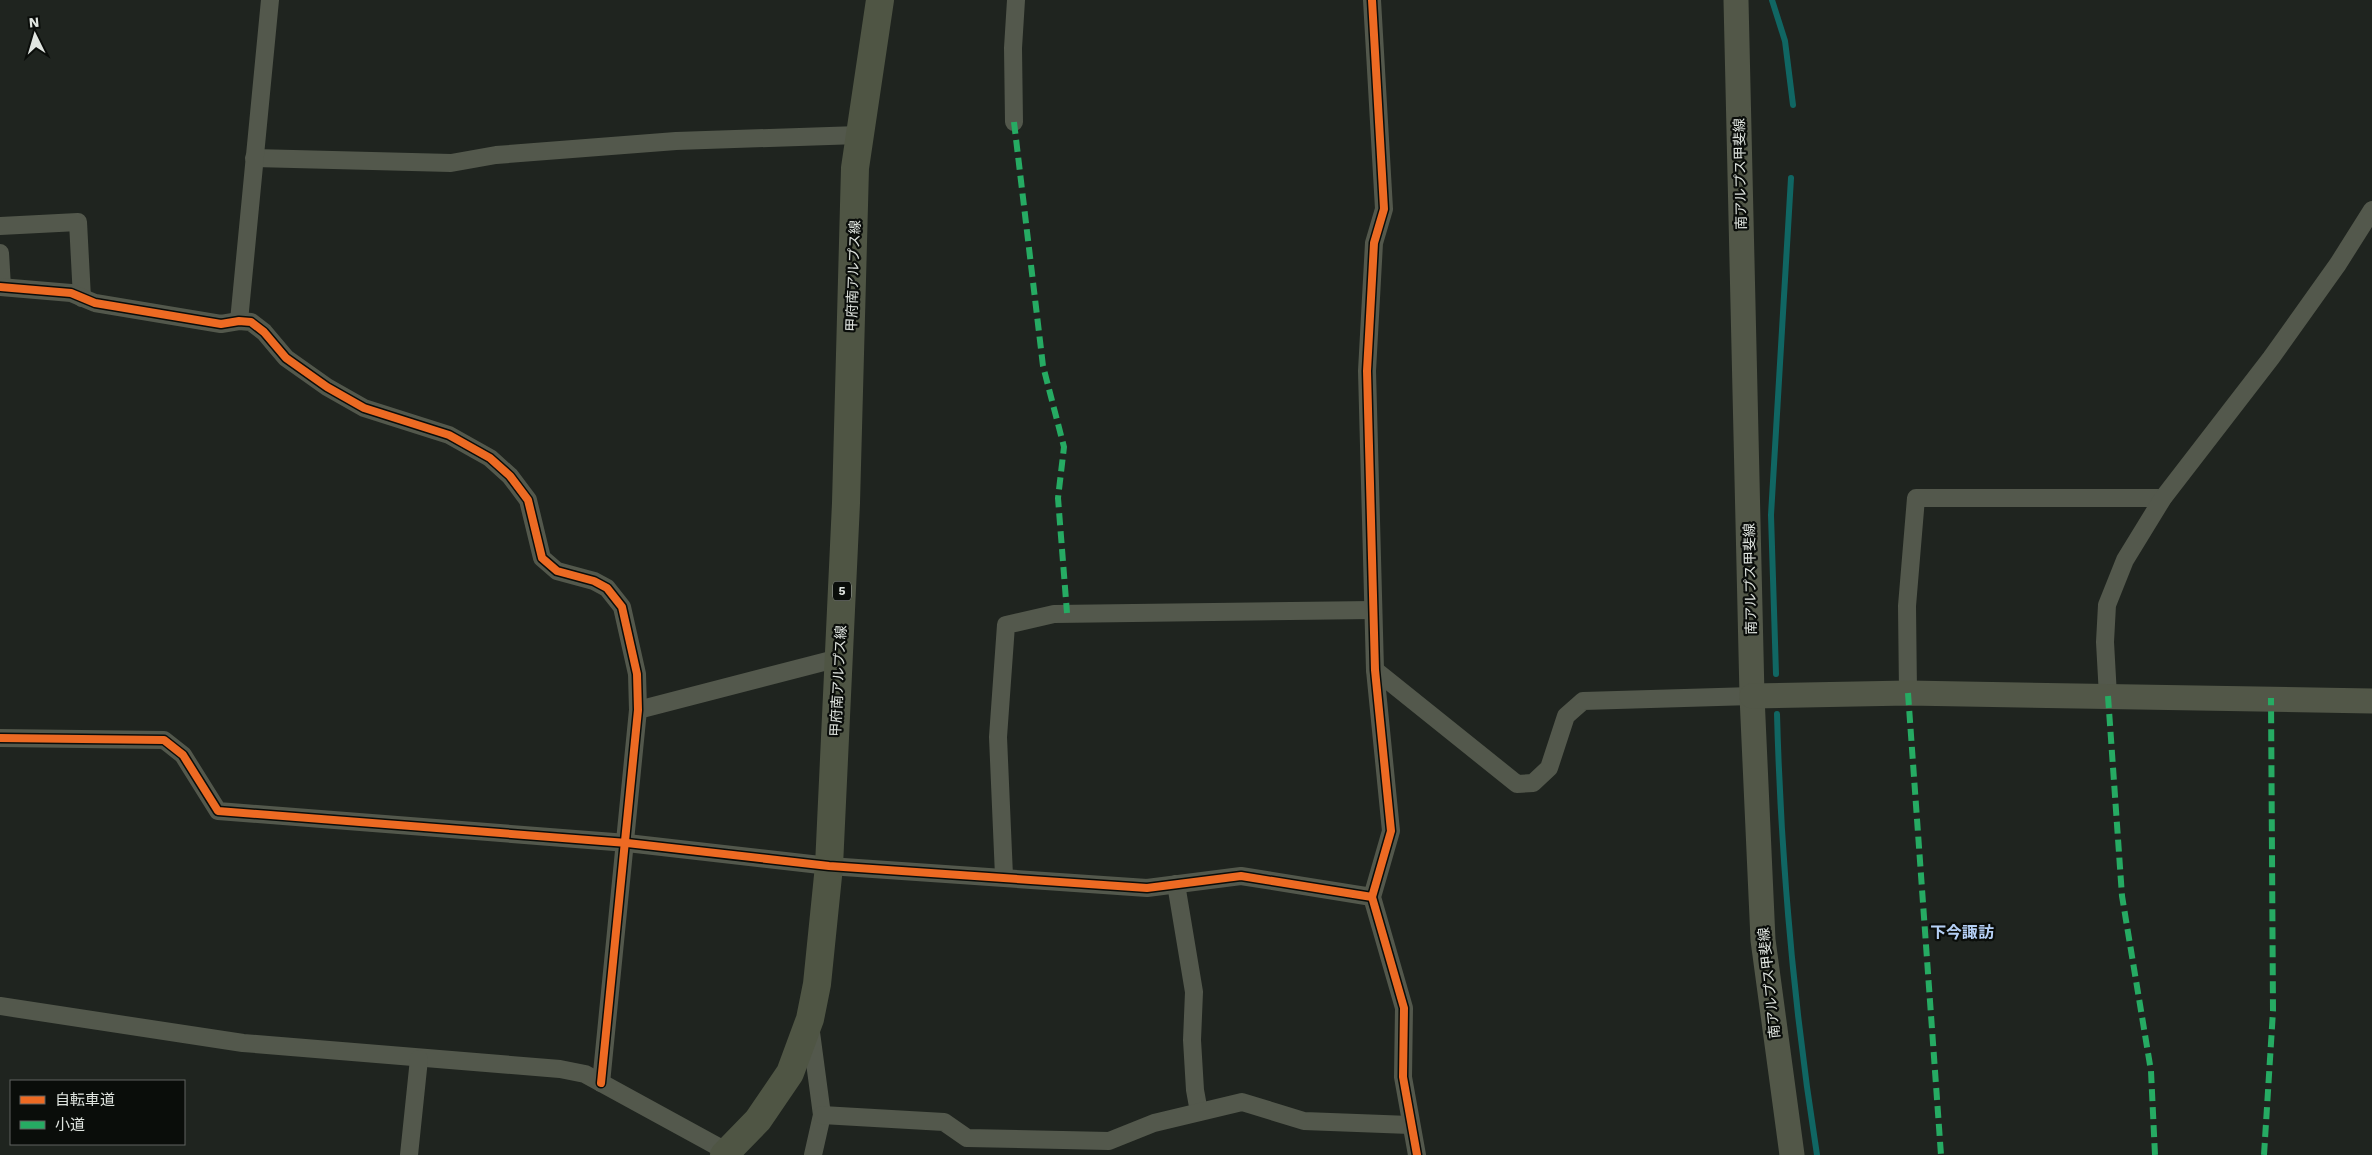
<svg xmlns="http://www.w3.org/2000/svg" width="2372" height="1155" viewBox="0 0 2372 1155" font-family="'Work Sans','Noto Sans JP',sans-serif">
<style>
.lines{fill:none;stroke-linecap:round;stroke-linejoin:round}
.stream{stroke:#106663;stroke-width:6}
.street{stroke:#53584c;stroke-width:18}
.secondary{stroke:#525748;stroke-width:25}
.primary{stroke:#4f5544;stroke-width:28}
.quiet{stroke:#26ab63;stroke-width:6;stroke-dasharray:12 6;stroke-linecap:butt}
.cycleway-casing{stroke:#0a0d0a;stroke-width:11}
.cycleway{stroke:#ed6a23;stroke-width:8}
.labels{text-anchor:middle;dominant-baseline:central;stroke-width:4.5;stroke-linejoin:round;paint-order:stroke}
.shield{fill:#0a0d0a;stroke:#a0a4a0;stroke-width:1}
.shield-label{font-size:12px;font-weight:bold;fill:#e0e5e0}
.street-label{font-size:14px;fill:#e0e5e0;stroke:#0a0d0a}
.quarter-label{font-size:16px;font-weight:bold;fill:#b5d0f5;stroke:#0a0d0a}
</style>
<rect width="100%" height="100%" fill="#1f241f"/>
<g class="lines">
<g class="stream">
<polyline points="1772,0 1785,41 1793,105"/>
<polyline points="1776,674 1771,515 1791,178"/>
<path d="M 1777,714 C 1781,862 1794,1009 1817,1155"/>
</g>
<g class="street">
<polyline points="1372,0 1384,209 1374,243 1367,371 1375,670 1391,831 1372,897 1404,1008 1403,1077 1417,1155"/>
<polyline points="1014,122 1013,48 1016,0"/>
<polyline points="254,158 451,163 496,155 676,141 859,135"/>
<polyline points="0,226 78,222 82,298"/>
<polyline points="0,253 2,287"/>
<polyline points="0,287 71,293 95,303 221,324 239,321 251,322 264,332 286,358 327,387 364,408 449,435 490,458 510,476 528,500 542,558 557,571 594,581 607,588 622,607 637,674 638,710 601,1083"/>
<polyline points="239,321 270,0"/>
<polyline points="1375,670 1517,784 1533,783 1549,768 1566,716 1583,701 1752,696"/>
<polyline points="1908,693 1907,606 1916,498 2163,498"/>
<polyline points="2108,696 2105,642 2107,605 2125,560 2163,498 2271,358 2338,264 2372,210"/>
<polyline points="638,710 839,658"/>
<polyline points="0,738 164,740 183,755 218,811 627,843 829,866 1147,888 1241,876 1372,897"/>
<polyline points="1004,876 998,737 1006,625 1054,614 1373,610"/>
<polyline points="1176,884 1194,992 1192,1040 1195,1090 1199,1112"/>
<polyline points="0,1006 243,1043 560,1069 585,1074 733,1155"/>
<polyline points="810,1025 822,1115 813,1155"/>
<polyline points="822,1115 944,1122 967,1138 1109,1141 1154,1123 1242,1102 1304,1121 1410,1125"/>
<polyline points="409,1155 419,1059"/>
</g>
<g class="secondary">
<polyline points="1736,0 1752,696 1763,940 1792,1155"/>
<polyline points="1752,696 1908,693 2372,701"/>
</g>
<polyline class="primary" points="724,1155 758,1120 790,1073 810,1019 817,984 829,866 846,503 855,168 880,0"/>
<g class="quiet">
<polyline points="1014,122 1043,366 1064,447 1058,498 1067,613"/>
<polyline points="1908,693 1941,1155"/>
<polyline points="2108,696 2122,896 2151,1071 2155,1155"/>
<polyline points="2264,1155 2273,1011 2271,698"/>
</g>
<defs>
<g id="cycleway">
<polyline points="1372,0 1384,209 1374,243 1367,371 1375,670 1391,831 1372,897 1404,1008 1403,1077 1417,1155"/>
<polyline points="0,287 71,293 95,303 221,324 239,321 251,322 264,332 286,358 327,387 364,408 449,435 490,458 510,476 528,500 542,558 557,571 594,581 607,588 622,607 637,674 638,710 601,1083"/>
<polyline points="0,738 164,740 183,755 218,811 627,843 829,866 1147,888 1241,876 1372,897"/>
</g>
</defs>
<use href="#cycleway" class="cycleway-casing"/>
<use href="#cycleway" class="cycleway"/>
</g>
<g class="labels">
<rect class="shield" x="833" y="581.5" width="18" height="19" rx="4"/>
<g class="shield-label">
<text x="842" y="591">5</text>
</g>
<g class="street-label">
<text transform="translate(1740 174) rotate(-91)">南アルプス甲斐線</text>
<text transform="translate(853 276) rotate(-88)">甲府南アルプス線</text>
<text transform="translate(1750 579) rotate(-91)">南アルプス甲斐線</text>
<text transform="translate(838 681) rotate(-87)">甲府南アルプス線</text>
<text transform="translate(1769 983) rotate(-96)">南アルプス甲斐線</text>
</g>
<g class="quarter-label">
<text x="1962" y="932">下今諏訪</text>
</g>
</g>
<rect x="10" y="1080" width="175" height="65" fill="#0a0d0a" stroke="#606360"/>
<rect x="20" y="1096" width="25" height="8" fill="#ed6a23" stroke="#606360"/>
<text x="55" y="1105" font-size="15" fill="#e0e5e0">自転車道</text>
<rect x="20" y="1121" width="25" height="8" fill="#26ab63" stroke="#606360"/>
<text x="55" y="1130" font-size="15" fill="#e0e5e0">小道</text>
<g transform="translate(35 35) rotate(355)" stroke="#0a0d0a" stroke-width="4" paint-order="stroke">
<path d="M0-4L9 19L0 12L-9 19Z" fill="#e0e5e0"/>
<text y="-8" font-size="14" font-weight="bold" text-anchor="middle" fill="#e0e5e0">N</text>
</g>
</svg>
